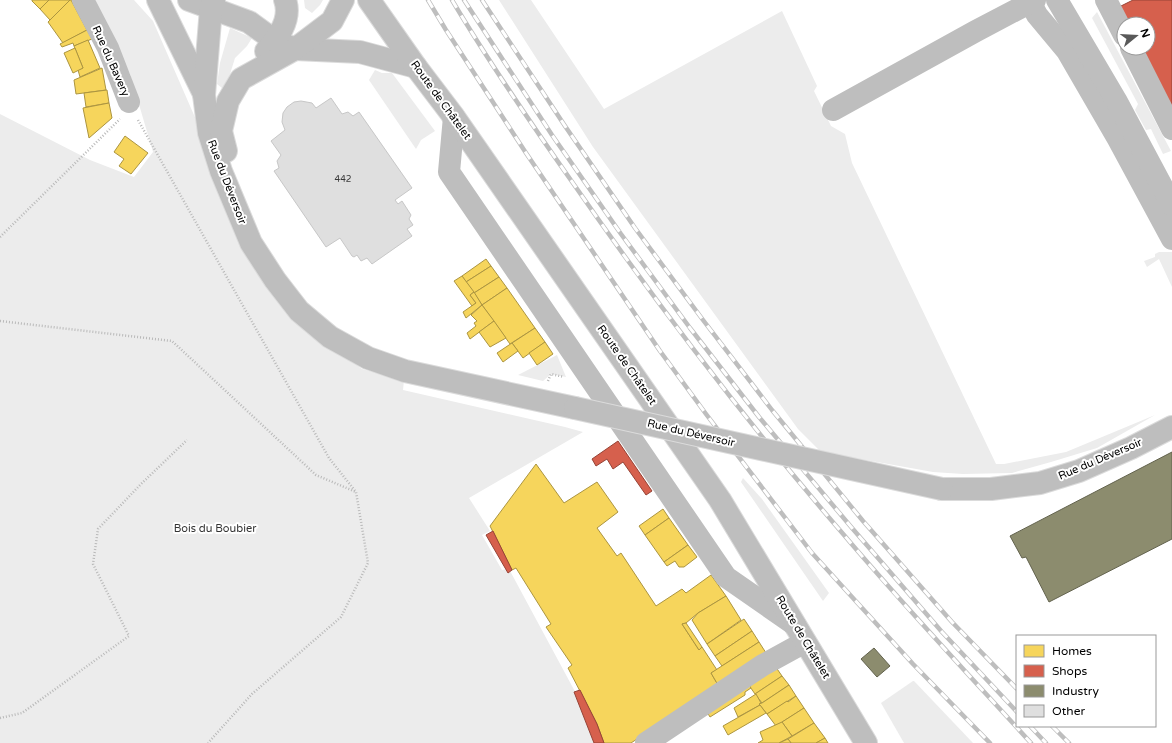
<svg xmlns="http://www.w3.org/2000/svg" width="1172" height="743" viewBox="0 0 1172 743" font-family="'Varela Round',sans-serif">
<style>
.green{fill:#ececec}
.homes{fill:#f6d55c;stroke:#ac9540}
.shops{fill:#d6604d;stroke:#964336}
.industry{fill:#8c8c6e;stroke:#62624d}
.building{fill:#dfdfdf;stroke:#c7c7c7}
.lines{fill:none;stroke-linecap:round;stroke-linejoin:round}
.major-casing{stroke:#dbdbdb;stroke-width:24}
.path{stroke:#b9b9b9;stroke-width:2.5;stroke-dasharray:1 2;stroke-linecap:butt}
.minor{stroke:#bebebe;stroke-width:22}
.major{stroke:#bebebe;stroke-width:22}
.rail-casing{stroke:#bebebe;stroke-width:4.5}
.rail{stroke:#fff;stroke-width:3;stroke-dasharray:9;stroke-linecap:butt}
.major-bridge-casing{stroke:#dbdbdb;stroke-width:24;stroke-linecap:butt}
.major-bridge{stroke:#bebebe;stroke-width:22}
.labels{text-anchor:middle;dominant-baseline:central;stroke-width:4;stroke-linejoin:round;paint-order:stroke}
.number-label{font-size:9px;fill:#383838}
.street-label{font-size:11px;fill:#000;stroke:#fff}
.park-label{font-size:11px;fill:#333;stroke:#fff}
</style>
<rect width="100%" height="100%" fill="#fff"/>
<g class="green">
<polygon points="93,0 134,0 153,21 197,122 295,319 362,369 404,380 403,390 565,427 583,432 469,498 490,531 482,535 502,570 509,569 579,699 604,743 0,743 0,114 90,160 134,177 153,152 130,74"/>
<polygon points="304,0 323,0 320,5 312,13 305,8"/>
<polygon points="499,0 531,0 604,109 782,11 817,86 814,91 831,126 845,134 852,163 996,464 1004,464 1066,452 1155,415 1097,448 1051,462 1012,473 963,474 933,472 821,452 798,429 593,147"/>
<polygon points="1097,12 1171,151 1163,154 1151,129 1146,130 1135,110 1138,104 1092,18"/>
<polygon points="230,28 252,38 247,46 235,58 226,87 222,88 217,84 220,63"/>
<polygon points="375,70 382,73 392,73 435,131 421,140 416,149 369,80"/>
<polygon points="1159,252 1172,252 1172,287 1159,259 1147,267 1144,261 1155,257 1155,254"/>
<polygon points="557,355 566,377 551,374 543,381 518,375"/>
<polygon points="743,478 762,499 829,593 823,601 741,482"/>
<polygon points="913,681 914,681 973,743 904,743 881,703"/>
</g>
<g class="homes">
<polygon points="32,0 49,0 40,9 32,1"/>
<polygon points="49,0 70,0 50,20 40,9"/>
<polygon points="70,0 71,0 87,30 63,43 48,22"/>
<polygon points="87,30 92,39 74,46 73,43 62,47 60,44"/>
<polygon points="88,40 100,68 80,77 78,70 83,68 74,46"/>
<polygon points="75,48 83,68 73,73 64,53"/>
<polygon points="102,68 106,90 76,94 74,80"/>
<polygon points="107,90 109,103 86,107 84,93"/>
<polygon points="109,103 112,118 89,138 83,108"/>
<polygon points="125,136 148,153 131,174 119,166 124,159 114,152"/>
<polygon points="486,259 491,266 466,282 462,276"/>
<polygon points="491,266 499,277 474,293 466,282"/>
<polygon points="462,276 474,292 470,295 476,303 472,306 454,281"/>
<polygon points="499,277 507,288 482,305 474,293"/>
<polygon points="507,288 535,328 510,344 482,305"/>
<polygon points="474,292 482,305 466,318 463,312 476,303 470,295"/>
<polygon points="482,305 494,321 470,339 467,333 476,326 474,323 477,321 471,315"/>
<polygon points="494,321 506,338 490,347 479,332"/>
<polygon points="535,328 545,342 523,358 512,343"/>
<polygon points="545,342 553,354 537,365 529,353"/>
<polygon points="512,343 518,351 503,362 497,353"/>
<polygon points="536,464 564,503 597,482 618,512 597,528 617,556 621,553 656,606 682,589 686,593 711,575 726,596 698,613 686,623 682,624 699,650 702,647 717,670 711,673 718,685 631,743 604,743 597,724 568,668 572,665 546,627 551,624 516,568 512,570 490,526"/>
<polygon points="663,509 669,518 645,535 639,526"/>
<polygon points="669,518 688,545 664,562 645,535"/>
<polygon points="688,545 697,557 684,567 679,567 675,561 667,566 664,562"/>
<polygon points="726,596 741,620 707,644 692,620 698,613"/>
<polygon points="744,619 752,631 715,656 707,644"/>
<polygon points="686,623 702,647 699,650 682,624"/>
<polygon points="752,631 759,642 722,666 715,656"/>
<polygon points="759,642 768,656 718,685 711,673"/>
<polygon points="773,663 782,676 755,694 746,681"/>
<polygon points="782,676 789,685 762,703 755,694"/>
<polygon points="746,681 751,688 745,692 745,695 710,717 704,707"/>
<polygon points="789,685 796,696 767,714 759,704 762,703"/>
<polygon points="756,694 761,703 759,704 760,705 738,717 734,708"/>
<polygon points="796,696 804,708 776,726 767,714 787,701 788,702"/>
<polygon points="760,705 766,713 728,735 723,726"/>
<polygon points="804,708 814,723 792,736 782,722"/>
<polygon points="782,722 792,736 779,743 758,743 763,740 760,732"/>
<polygon points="814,723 825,738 816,743 791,743 788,739"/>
<polygon points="825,738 828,743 816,743"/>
<polygon points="788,739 791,743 779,743"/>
</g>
<g class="shops">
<polygon points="1133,0 1172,0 1172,109 1140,48 1148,48 1148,24 1128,24 1119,7"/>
<polygon points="618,441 652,491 646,495 623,462 613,469 607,459 596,466 592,459"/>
<polygon points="493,531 512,570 508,573 486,535"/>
<polygon points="580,690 597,724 604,743 594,743 574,692"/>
</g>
<g class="industry">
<polygon points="1172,452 1172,539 1049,602 1026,557 1022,558 1010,536"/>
<polygon points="874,648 890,666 877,677 861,659"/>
</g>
<polygon class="building" points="331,98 342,114 348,112 353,116 359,112 412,188 395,200 398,204 402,201 411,215 409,219 413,225 407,229 412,236 372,264 367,258 361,261 357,255 354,257 352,256 340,238 326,247 274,171 279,168 277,161 281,155 271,141 285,130 282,122 283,113 287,107 294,102 301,101 312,103 316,108"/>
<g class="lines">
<defs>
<g id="major">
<polyline points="158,0 204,94"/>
<polyline points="189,0 249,22 275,41 295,49 360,52 416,67"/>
<polyline points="214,0 211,8 204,95 209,133 221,171 251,243 275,280 299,311 330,337 368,358 405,371 575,408"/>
<polyline points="369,0 416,67 454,117 720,500 866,743"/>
<path d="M 266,51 C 278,38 292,19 285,0"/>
<polyline points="226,151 221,131 228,101 241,79 295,49 332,21 343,0"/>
<polyline points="942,489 991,489 1040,483 1079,471 1131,448 1172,427"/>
</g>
</defs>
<use href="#major" class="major-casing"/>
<g class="path">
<polyline points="138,120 329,458 356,492 368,563 341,617 252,694 208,743"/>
<polyline points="0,237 120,119"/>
<polyline points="0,321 172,341 316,475 356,492"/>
<polyline points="548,381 551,374 564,377"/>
<polyline points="0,718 22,713 129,636 93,564 98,529 141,484 187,440"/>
</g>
<g class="minor">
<polyline points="83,0 108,48 129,102"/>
<polyline points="1029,0 1037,15 1067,51 1118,139 1172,239"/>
<polyline points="1057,0 1116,100 1172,205"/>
<polyline points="1106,0 1124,35"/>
<polyline points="1131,48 1172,129"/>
<polyline points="833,110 976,31 1035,0"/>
<polyline points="454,117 449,172 726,577 795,625"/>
<polyline points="646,743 763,665 805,642"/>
</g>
<use href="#major" class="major"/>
<defs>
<g id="rail">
<polyline points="428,0 446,30 526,153 660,351 706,414 812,553 913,664 990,743"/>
<path d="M 452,0 C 490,64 532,125 575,186 C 659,307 748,424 844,535 C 904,606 968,674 1031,743"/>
<polyline points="464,0 552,135 621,234 690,328 759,417 852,528 942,632 1017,712"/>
<polyline points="482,0 565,126 635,228 703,320 772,410 863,521 952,622 1017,689"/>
<polyline points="1030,726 1046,743"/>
<polyline points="1052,726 1069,743"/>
</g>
</defs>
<use href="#rail" class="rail-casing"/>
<use href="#rail" class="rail"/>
<defs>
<polyline id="major-bridge" points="575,408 942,489"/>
</defs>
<use href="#major-bridge" class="major-bridge-casing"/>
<use href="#major-bridge" class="major-bridge"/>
</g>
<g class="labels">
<g class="number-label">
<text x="343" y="179">442</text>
</g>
<g class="street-label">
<text transform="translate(111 61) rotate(66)">Rue du Bavery</text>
<text transform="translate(441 100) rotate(54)">Route de Châtelet</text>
<text transform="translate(227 182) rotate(69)">Rue du Déversoir</text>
<text transform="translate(627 365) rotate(55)">Route de Châtelet</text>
<text transform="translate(691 433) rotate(13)">Rue du Déversoir</text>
<text transform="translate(1100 459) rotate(-23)">Rue du Déversoir</text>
<text transform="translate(803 637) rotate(59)">Route de Châtelet</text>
</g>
<g class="park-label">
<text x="215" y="528">Bois du Boubier</text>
</g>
</g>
<rect x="1016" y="635" width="140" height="92" fill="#ffffff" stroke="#999999"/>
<rect x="1024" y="645" width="20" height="12" fill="#f6d55c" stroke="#999999"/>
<text x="1052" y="655" font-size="12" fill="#000000">Homes</text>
<rect x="1024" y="665" width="20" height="12" fill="#d6604d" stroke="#999999"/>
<text x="1052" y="675" font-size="12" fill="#000000">Shops</text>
<rect x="1024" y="685" width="20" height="12" fill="#8c8c6e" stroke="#999999"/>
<text x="1052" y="695" font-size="12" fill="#000000">Industry</text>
<rect x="1024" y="705" width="20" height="12" fill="#dfdfdf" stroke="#999999"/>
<text x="1052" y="715" font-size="12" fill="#000000">Other</text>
<g transform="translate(1136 36) rotate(72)"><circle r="19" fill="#ffffff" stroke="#999999"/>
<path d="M0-3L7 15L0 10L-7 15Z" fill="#595959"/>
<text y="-6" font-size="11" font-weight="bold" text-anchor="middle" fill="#000000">N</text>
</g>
</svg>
